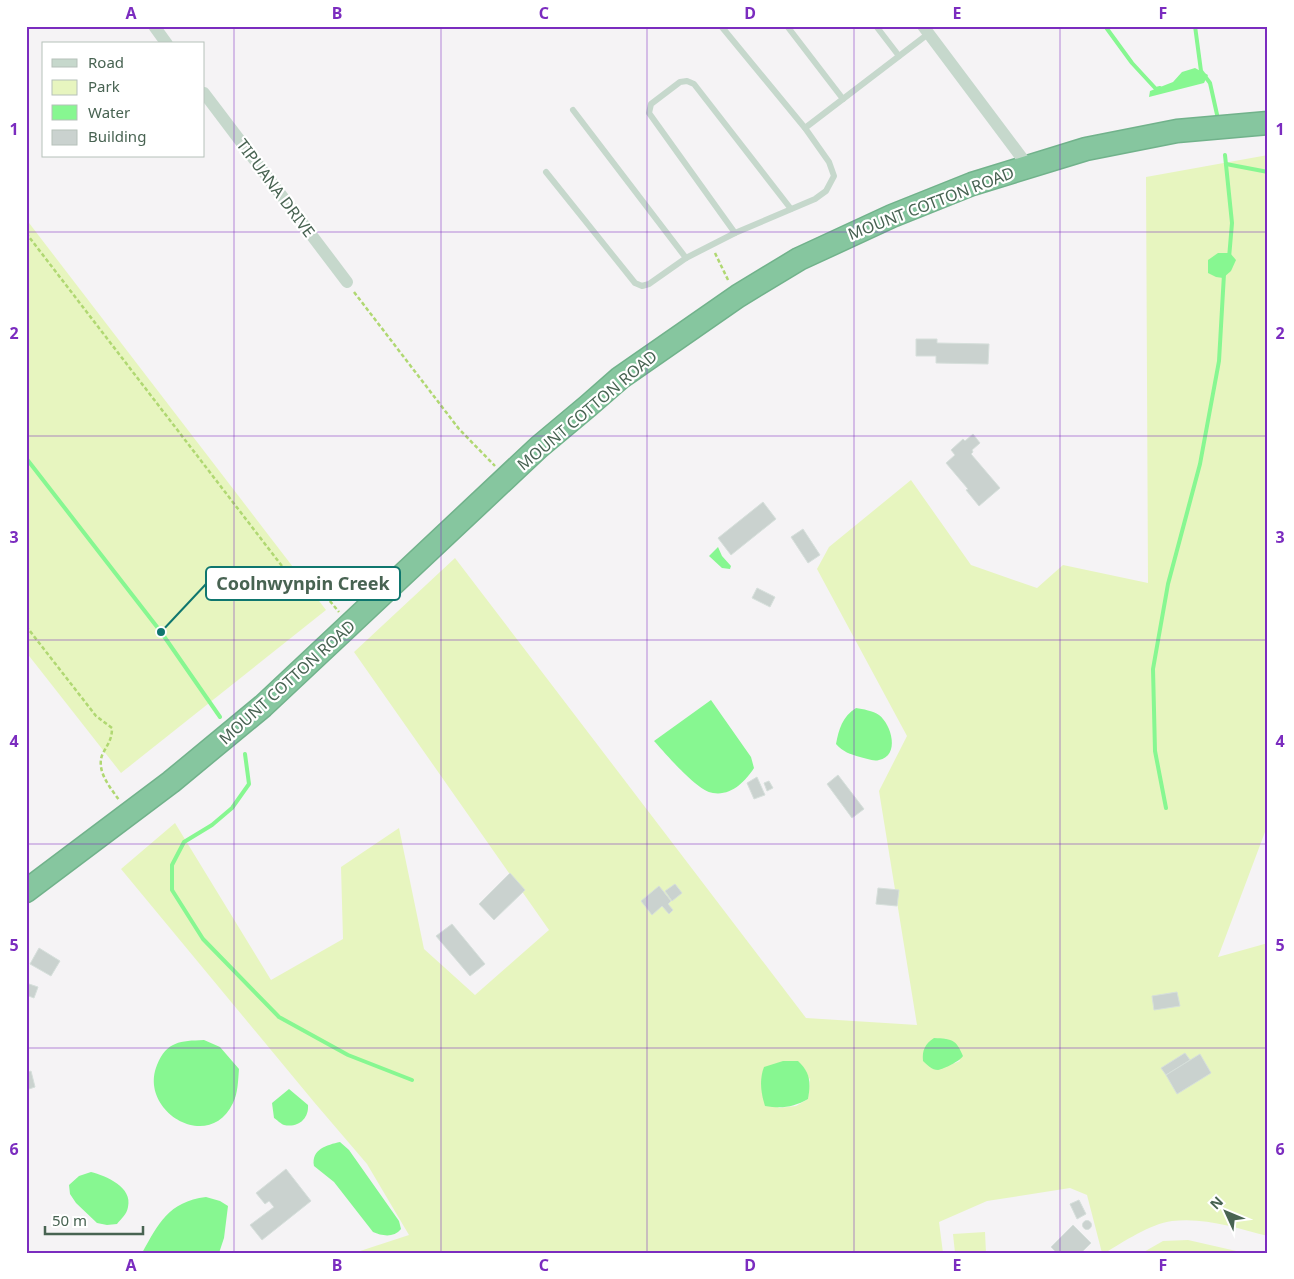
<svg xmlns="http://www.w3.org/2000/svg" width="1294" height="1279" viewBox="0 0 1294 1279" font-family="'Noto Sans',sans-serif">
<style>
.green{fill:#e7f5bf;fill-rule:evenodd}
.water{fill:#87f791}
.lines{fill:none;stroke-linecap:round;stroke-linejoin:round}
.stream{stroke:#87f791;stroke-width:4}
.building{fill:#cad2cf;stroke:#d6dfdb}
.highway-casing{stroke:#71b28b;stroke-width:25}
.path{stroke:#b0d872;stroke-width:2.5;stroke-dasharray:4 2.5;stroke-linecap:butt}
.lane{stroke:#c6d8cc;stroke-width:6}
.street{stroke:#c6d8cc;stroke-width:12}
.highway{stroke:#86c69f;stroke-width:22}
.grid{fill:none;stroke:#7b2cbf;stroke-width:1;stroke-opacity:0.55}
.labels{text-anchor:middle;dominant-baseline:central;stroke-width:4.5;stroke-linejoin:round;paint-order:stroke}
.street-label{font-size:16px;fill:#486352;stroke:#fff}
.leader{fill:none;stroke:#0f766e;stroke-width:2}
.callout-dot{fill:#0f766e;stroke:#fff;stroke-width:2}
.callout{fill:#fff;stroke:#0f766e;stroke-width:2}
.callout-label{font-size:18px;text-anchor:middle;font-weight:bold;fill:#486352}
.neatline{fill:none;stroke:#7b2cbf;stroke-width:2}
.grid-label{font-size:16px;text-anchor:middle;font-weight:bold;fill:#7b2cbf}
</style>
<rect width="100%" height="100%" fill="#f5f3f5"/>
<g class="green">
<path d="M 1268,155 L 1268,824 L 1218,957 L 1268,943 L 1268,1236 C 1236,1228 1205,1217 1172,1221 C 1150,1224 1123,1242 1105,1253 L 1102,1253 L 1087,1195 L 1070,1188 L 987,1201 L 939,1222 L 943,1253 L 354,1253 L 409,1235 L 367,1164 L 314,1102 L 121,869 L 175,823 L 271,980 L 343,939 L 341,867 L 399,828 L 424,949 L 475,995 L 549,930 L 354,652 L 455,558 L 806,1018 L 917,1025 L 879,791 L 907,736 L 817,569 L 829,547 L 911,480 L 971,565 L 1037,588 L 1063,565 L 1148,583 L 1146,177 ZM 945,1038 L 960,1061 L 937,1070 ZM 810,1078 L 808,1099 L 796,1106 L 778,1108 Z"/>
<polygon points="26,219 326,610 121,773 26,652"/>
<polygon points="985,1232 986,1253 955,1253 953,1234"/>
<polygon points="1188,1240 1245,1253 1246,1253 1142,1253 1163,1241"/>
</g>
<g class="water">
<polygon points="1195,68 1208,75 1204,83 1149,97 1150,91 1173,82 1182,72"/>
<polygon points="1218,253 1230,253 1236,260 1231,271 1223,278 1216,277 1208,273 1208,260"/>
<polygon points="718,547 722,556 731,566 730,569 722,568 709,556"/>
<path d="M 711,700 L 751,757 L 754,768 C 745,782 731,796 713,793 C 697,791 666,754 654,741 Z"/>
<path d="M 856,708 C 863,709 873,711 879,715 C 892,725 900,756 879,760 C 873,762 866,758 860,757 C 850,754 843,752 836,744 C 839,729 842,717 856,708 Z"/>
<path d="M 934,1038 C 952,1039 956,1039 963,1056 C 960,1061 944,1069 938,1070 C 932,1070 927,1065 923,1061 C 922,1050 925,1044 934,1038 Z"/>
<path d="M 204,1040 L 220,1047 L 239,1069 C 238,1081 238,1093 233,1103 C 209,1154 138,1111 157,1065 C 167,1041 180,1041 204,1040 Z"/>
<path d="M 783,1061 L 798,1061 C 810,1072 811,1082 808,1099 C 794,1107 782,1109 765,1106 C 761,1093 759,1080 764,1067 Z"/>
<path d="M 289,1089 L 308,1105 C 309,1119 298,1128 284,1125 C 281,1124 277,1120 274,1118 L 272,1103 Z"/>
<path d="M 340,1142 L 349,1150 L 392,1211 L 399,1221 L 401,1229 C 394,1238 382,1236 373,1232 L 334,1182 L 314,1166 C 311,1149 327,1145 340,1142 Z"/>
<path d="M 91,1172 C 106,1176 133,1187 128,1207 C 127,1214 121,1219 117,1224 L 107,1225 L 97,1223 L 76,1203 L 70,1194 L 69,1185 L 79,1176 Z"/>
<path d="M 206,1197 L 220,1201 L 228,1206 L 224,1238 L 219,1253 L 142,1253 C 159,1223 168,1202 206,1197 Z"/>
</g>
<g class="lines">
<g class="stream">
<polyline points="1105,26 1132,63 1156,89 1160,88"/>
<polyline points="1195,26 1201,71 1210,83 1218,119"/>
<polyline points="1225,155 1232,223 1229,258"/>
<polyline points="1226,164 1268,172"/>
<polyline points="26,458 161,632 220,717"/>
<polyline points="245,754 249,784 232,808 212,825 184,842 172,865 172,890 203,939 279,1017 348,1055 412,1080"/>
<polyline points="1166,808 1155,751 1153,669 1168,584 1200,464 1219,361 1224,274"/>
</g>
</g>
<g class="building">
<polygon points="916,339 937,339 937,343 989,344 988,364 936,363 936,356 916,356"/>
<polygon points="973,434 980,443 972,450 973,452 971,454 1000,488 979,506 966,490 968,489 946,463 955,455 951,450 963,439 965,441"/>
<polygon points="763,502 776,519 731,555 718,538"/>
<polygon points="803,529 820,555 808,563 791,537"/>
<polygon points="757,588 775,597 770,607 752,598"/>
<polygon points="838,775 864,809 852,818 827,784"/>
<polygon points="757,777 765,795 754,799 747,783"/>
<polygon points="769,781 773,788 767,791 764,783"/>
<polygon points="510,873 525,890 494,920 479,904"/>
<polygon points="675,884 682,893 672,901 665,891"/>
<polygon points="659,886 671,901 668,904 673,910 669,914 662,906 652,915 641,901"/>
<polygon points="878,888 899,890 897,906 876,904"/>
<polygon points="452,924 485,964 470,976 436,936"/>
<polygon points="39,948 60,961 51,976 30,964"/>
<polygon points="26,983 38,987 34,998 26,995"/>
<polygon points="1177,992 1180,1006 1154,1010 1152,996"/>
<polygon points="1185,1053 1190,1060 1166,1075 1161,1068"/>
<polygon points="1200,1054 1211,1073 1177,1094 1166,1075"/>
<polygon points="31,1071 35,1087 26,1090 26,1073"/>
<polygon points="286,1169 311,1201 262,1240 250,1225 274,1207 269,1201 265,1204 256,1193"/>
<polygon points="1079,1200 1086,1214 1077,1219 1070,1204"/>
<circle cx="1087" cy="1225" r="4.5"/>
<polygon points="1073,1225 1091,1243 1081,1253 1057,1253 1051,1247"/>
</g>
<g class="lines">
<defs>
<polyline id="highway" points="26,891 171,782 263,706 539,447 588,406 620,378 738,296 799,259 892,216 972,184 1086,149 1177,131 1268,123"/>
</defs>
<use href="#highway" class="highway-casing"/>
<g class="path">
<polyline points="26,233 285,570 315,583 339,612"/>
<polyline points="715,253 729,282"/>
<polyline points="354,292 459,429 495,466"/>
<path d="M 26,626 L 96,716 L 112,728 C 112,739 108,744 103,753 C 95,770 110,787 119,800"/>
</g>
<g class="lane">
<polyline points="787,26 843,99"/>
<polyline points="876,26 899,56"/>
<polyline points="573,110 686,258"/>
<polyline points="805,128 928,34"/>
<polyline points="546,172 635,283 642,286 649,284 686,258 735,233 815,199 826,191 834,176 829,162 805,128 721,26"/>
<polyline points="735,233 649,113 651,104 680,82 687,81 694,84 791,209"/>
</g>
<g class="street">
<polyline points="154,26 167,44"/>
<polyline points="923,26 1028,166"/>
<polyline points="204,93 347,282"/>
</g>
<use href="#highway" class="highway"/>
</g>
<path class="grid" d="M 234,26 L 234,1253M 441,26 L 441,1253M 647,26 L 647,1253M 854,26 L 854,1253M 1060,26 L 1060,1253M 26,232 L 1268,232M 26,436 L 1268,436M 26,640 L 1268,640M 26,844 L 1268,844M 26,1048 L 1268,1048"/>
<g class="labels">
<g class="street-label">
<text transform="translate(276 188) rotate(53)">TIPUANA DRIVE</text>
<text transform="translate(931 203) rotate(-21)">MOUNT COTTON ROAD</text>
<text transform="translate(587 410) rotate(-40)">MOUNT COTTON ROAD</text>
<text transform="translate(287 682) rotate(-42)">MOUNT COTTON ROAD</text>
</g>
</g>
<path class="leader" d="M161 632L206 584"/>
<circle class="callout-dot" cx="161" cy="632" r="5"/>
<rect class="callout" x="206" y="567" width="194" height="33" rx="5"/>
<g class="callout-label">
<text x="303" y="590">Coolnwynpin Creek</text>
</g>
<rect width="1294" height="1279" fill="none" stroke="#ffffff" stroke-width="55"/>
<rect x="42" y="42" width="162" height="115" fill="#ffffff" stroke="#b6c1ba"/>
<rect x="52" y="59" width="25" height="8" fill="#c6d8cc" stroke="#b6c1ba"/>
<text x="88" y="68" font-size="15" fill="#486352">Road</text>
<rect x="52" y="80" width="25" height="15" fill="#e7f5bf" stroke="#b6c1ba"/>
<text x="88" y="92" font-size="15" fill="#486352">Park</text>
<rect x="52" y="105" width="25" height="15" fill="#87f791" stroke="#b6c1ba"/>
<text x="88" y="118" font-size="15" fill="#486352">Water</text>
<rect x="52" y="130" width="25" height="15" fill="#cad2cf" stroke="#b6c1ba"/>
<text x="88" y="142" font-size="15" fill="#486352">Building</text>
<g transform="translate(1226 1212) rotate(314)" stroke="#ffffff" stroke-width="4" paint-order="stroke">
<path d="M0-4L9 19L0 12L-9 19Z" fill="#486352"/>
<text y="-8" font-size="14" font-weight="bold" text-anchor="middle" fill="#486352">N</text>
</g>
<path d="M45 1226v8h98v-8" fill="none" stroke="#486352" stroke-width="2.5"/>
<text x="52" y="1226" font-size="15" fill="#486352" stroke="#ffffff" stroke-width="4" paint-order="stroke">50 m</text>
<rect x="28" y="28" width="1238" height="1224" class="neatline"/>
<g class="grid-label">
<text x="131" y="19">A</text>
<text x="337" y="19">B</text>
<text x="544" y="19">C</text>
<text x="750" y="19">D</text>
<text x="957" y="19">E</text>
<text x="1163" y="19">F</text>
<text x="14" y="135">1</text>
<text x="1280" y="135">1</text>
<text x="14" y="339">2</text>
<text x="1280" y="339">2</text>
<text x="14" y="543">3</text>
<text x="1280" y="543">3</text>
<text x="14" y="747">4</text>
<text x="1280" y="747">4</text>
<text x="14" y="951">5</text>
<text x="1280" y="951">5</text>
<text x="14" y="1155">6</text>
<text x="1280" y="1155">6</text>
<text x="131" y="1271">A</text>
<text x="337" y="1271">B</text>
<text x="544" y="1271">C</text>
<text x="750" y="1271">D</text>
<text x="957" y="1271">E</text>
<text x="1163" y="1271">F</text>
</g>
</svg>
